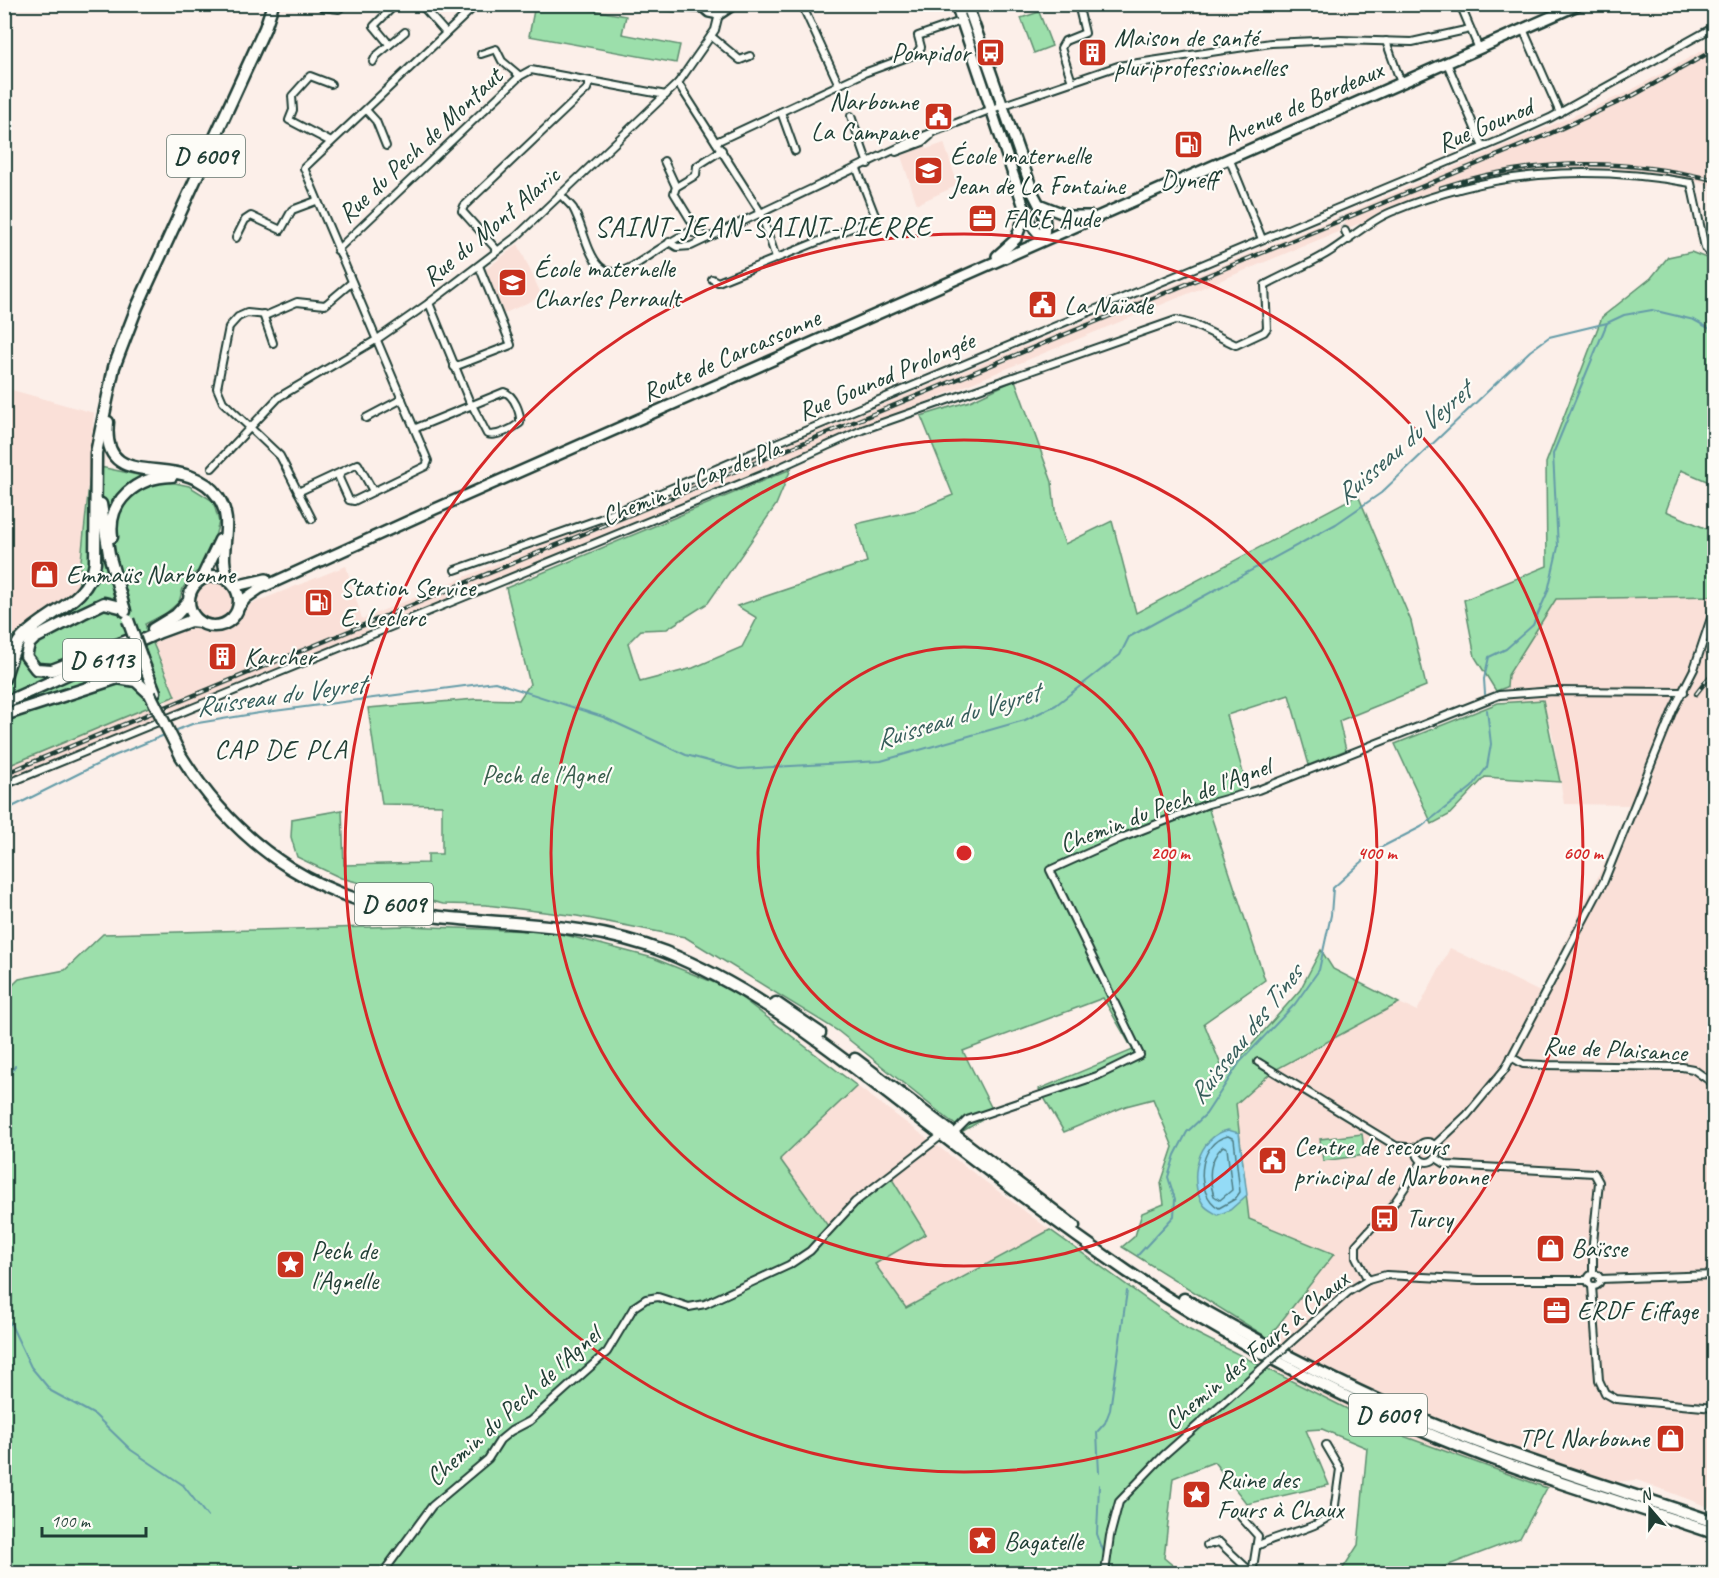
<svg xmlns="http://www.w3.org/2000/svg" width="1719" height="1578" viewBox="0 0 1719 1578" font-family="Caveat,sans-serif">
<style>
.built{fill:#fae0d8}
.green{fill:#9cdfab;stroke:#5e8e70;stroke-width:1.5}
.water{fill:#94dbf6;stroke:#659ca8;stroke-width:1.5}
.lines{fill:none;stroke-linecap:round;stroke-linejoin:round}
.shore{stroke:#4e7c82;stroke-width:1.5}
.stream{stroke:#659ca8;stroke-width:2}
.street-tunnel{stroke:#d0cbc5;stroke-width:6;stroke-dasharray:6 3;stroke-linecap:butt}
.street-casing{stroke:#1f3d34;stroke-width:10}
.secondary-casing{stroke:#1f3d34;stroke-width:14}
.primary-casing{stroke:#1f3d34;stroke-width:15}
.street{stroke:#fdfcf7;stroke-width:6}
.secondary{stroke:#fdfcf7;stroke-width:9}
.primary{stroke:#fdfcf7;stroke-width:10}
.rail-casing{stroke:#1f3d34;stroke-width:4.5}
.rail{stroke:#fdfcf7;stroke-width:2;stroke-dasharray:7;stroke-linecap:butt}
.street-bridge-casing{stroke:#1f3d34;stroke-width:10;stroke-linecap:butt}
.primary-bridge-casing{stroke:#1f3d34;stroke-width:15;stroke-linecap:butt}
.street-bridge{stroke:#fdfcf7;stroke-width:6}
.primary-bridge{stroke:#fdfcf7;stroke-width:10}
.ring{fill:none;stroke:#d62828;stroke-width:3}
.labels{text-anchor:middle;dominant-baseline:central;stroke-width:4.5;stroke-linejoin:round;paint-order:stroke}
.shield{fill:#fdfcf7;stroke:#62766e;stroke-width:1.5}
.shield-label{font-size:24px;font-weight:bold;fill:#1f3d34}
.poi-label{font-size:26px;fill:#1f3d34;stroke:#fdfcf7;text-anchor:start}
.street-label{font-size:26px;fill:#1f3d34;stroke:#fdfcf7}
.park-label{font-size:26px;fill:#385d4c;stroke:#fdfcf7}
.water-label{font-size:27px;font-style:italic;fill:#365d5b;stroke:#fdfcf7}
.neighbourhood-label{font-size:27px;letter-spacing:1.5px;fill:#1f3d34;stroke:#fdfcf7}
.quarter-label{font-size:28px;letter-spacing:1.5px;fill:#1f3d34;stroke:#fdfcf7}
.centre{fill:#d62828;stroke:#fdfcf7;stroke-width:3}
.ring-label{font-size:18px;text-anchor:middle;font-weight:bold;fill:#d62828;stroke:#fdfcf7;stroke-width:4.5;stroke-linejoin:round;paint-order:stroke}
</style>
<rect width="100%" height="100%" fill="#fcefe9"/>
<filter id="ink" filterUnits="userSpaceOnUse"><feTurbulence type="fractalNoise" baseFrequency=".0167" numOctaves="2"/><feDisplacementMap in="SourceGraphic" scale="12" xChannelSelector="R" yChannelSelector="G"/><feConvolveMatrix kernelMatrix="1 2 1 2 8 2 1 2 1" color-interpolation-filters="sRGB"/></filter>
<g filter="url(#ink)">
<g class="built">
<polygon points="1714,44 1714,186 1690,180 1567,168 1473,183 1347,228 1343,215 1626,93"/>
<polygon points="944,143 958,185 917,204 901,156 925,146 927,149"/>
<polygon points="1336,218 1340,231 172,713 166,699 175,695 145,624 165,614 179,602 183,588 192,575 207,565 239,579 251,604 346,566 362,619"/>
<polygon points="518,244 542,296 503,314 485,270"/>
<polygon points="5,388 94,413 79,589 12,637 5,653"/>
<polygon points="1714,596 1714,1509 1637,1480 1547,1488 1395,1433 1252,1359 1333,1254 1249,1219 1236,1104 1273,1071 1399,1003 1417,1011 1450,948 1540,992 1634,805 1564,804 1553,737 1543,700 1506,703 1508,675 1556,599"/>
<polygon points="150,706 156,719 5,782 5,767"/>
<polygon points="857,1086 1050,1230 906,1309 875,1264 889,1177 830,1230 780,1159"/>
</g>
<g class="green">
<polygon points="535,5 565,5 626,16 622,34 680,45 676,63 529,36"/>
<polygon points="1039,12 1052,46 1034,53 1021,18"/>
<polygon points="1691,252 1714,261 1714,484 1681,470 1666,511 1714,532 1714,596 1556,599 1508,675 1507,687 1496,691 1475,657 1464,600 1547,566 1546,463 1602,317 1651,278 1668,257"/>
<polygon points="1015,380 1052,482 1056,519 1065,544 1112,521 1136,613 1358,495 1411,621 1426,686 1339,721 1346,750 1309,765 1289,695 1227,715 1248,791 1208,807 1265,980 1204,1023 1225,1075 1300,990 1321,950 1333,969 1399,1003 1273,1071 1236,1104 1249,1219 1334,1254 1268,1338 1122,1247 1135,1236 1142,1213 1164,1204 1161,1183 1173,1147 1153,1099 1126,1106 1064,1132 1039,1089 1133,1050 1103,998 963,1051 994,1113 963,1131 838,1031 685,937 577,916 486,905 443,904 341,878 297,857 291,837 292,819 342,810 344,865 428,863 428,854 442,854 442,805 382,804 368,708 476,699 519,700 530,684 506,588 791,469 776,505 708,603 667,629 641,630 628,643 640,682 693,668 742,647 757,618 737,606 867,562 856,524 917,510 953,495 921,416 970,401"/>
<polygon points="91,465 189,486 213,501 219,522 207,565 192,575 183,588 179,602 165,614 145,624 175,696 5,767 5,653 12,637 78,589"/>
<polygon points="1543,700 1560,782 1485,777 1449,815 1432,824 1395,744 1498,703"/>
<polygon points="407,926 554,932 653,958 730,989 857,1086 780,1159 830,1229 890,1176 926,1234 875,1264 906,1308 1050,1230 1188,1329 1395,1433 1547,1488 1520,1538 1433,1571 1340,1573 1358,1545 1367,1448 1322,1429 1306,1430 1329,1485 1247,1504 1214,1462 1173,1478 1164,1558 1182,1573 5,1573 4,994 19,979 65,970 103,934"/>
<polygon points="1362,1134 1365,1155 1323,1161 1320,1139"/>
</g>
<path class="water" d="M 1228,1130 L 1239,1133 L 1247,1195 L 1230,1210 L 1218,1215 C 1213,1212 1206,1209 1203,1204 C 1187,1180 1198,1136 1228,1130 Z"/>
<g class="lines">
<g class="shore">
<path d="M 1228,1136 L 1234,1139 L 1240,1192 L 1235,1199 L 1219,1208 C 1194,1194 1197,1142 1228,1136 Z"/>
<path d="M 1223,1146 L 1227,1148 L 1232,1190 L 1220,1200 L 1214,1196 C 1208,1177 1208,1161 1223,1146 Z"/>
</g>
<g class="stream">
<polyline points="1485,694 1484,679 1489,657 1506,649 1533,625 1548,591 1558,547 1553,454 1607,323"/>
<polyline points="172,732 192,724 259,713 495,682 603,717 686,755 739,769 881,761 1025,720 1056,705 1120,655 1129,637 1336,524 1381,493 1530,351 1549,337 1607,323 1624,315 1652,310 1694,320 1714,331"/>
<polyline points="4,811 114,756 167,734"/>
<polyline points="4,1087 15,1066"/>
<polyline points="1138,1255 1174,1216 1175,1199 1168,1177 1175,1155 1187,1132 1206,1114 1240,1062 1295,1004 1319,970 1331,915 1333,888 1374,851 1421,827 1472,787 1487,767 1491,744 1487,710"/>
<polyline points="4,1310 31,1367 51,1391 95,1415 131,1450 183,1485 207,1516"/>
<polyline points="1099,1473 1097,1432 1105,1423 1110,1410 1127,1291"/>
<polyline points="1099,1485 1097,1534 1105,1556"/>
<polyline points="1108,1564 1115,1574"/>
</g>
<polyline class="street-tunnel" points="1339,217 1345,231"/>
<defs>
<g id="street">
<polyline points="414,4 424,8 446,33"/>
<polyline points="1460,4 1479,49"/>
<polyline points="802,5 839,85"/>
<polyline points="322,7 339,9 344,4"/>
<polyline points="958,13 981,4"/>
<polyline points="1523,29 1560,113"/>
<polyline points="711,36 740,60 750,56"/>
<polyline points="1386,41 1401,83"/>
<polyline points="389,44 374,26 396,4"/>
<polyline points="481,54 496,49 502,61 520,76"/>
<polyline points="373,62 376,56 405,32"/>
<polyline points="1447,63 1483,147"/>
<polyline points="1072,82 1061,48 1065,41 1085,33 1078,4"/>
<polyline points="678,83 761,213 776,258"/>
<polyline points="366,110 376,121 386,146"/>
<polyline points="781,112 795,151"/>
<polyline points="851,116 868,164"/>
<polyline points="331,142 289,120 293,110 292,96 310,76 331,84"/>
<polyline points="716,142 864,73 916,54 921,47 918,36 961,21"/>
<polyline points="896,152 923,142 930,136"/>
<polyline points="1229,158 1262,239"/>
<polyline points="664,161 676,187"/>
<path d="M 560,194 C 564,199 569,203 573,208 C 588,234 590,291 633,266 C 652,255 669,241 689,232 L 709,237"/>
<polyline points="1345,231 1349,240"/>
<polyline points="694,233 693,224 674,193 676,187 696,175 697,166 722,150"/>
<polyline points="236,238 245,220 251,216 281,230 292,210 316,201"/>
<polyline points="669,242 677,247 691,246 921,137 992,109 1118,66 1271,43 1338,40 1412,42 1470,29"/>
<polyline points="337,250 520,76 531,70 666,95"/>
<polyline points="497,250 462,211 464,206 587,89 590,81"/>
<polyline points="712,279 718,282 876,218 857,169"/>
<polyline points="263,314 273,343"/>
<polyline points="454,367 511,345 479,266"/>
<polyline points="366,418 402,399"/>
<path d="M 416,428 L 504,392 C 514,395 521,413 520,423 C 512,429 497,437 487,434 L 473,407 L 470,403 L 429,303"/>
<polyline points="212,468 279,397 376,340 429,303 516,237 678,83 715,30 719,14"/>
<polyline points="341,472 339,478 349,500 354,501 426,466 428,461 304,168 477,4"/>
<polyline points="298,492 358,464 373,491"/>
<polyline points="312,519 280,456 223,402 217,388 229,327 238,317 247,313 267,315 297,302 325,305 351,283"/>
<polyline points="455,570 600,519 776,443 1503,139 1550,118 1714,27"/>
<path d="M 4,785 L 774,470 L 862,430 L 1176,320 L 1195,325 L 1236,345 L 1264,332 L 1267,328 L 1265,285 C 1285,274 1306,266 1326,254 C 1348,241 1367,222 1391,212 C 1491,171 1585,164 1691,183 L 1705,248 L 1714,258"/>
<polyline points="1511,1057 1523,1064 1543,1065 1682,1067 1693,1069 1714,1084"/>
<polyline points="1258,1062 1396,1146 1417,1148"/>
<circle cx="1427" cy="1152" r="10"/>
<polyline points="1435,1145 1467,1115 1505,1069 1604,881 1673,710 1694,669 1714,609"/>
<polyline points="1436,1158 1447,1165 1594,1173 1599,1182 1593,1243 1593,1274"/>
<circle cx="1594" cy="1280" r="6"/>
<polyline points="1600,1279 1714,1275"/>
<polyline points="1368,1280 1356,1257 1356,1245 1395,1202 1422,1162"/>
<polyline points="1592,1286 1599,1380 1605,1393 1616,1399 1714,1408"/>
<polyline points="1292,1341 1348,1292 1368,1280 1386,1275 1479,1280 1587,1280"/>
<polyline points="1241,1517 1258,1536 1252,1574"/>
<polyline points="1207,1545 1219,1542 1252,1573"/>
<path d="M 1259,1545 C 1284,1532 1315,1531 1334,1512 L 1340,1469 L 1326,1445"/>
<polyline points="1105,1572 1110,1536 1119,1502 1164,1455 1261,1369"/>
<polyline points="382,1574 432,1506 488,1459 500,1440 511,1431 530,1421 607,1352 634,1307 646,1299 658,1297 689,1307 705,1304 789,1265 810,1251 855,1202 942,1135 953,1134 967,1120 1097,1076 1140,1055 1050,870 1119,839 1208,804 1258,790 1499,695 1554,691 1684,692"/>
</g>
<g id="secondary">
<polyline points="654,4 702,7"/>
<polyline points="700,4 709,12 719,14 734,4"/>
<polyline points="956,4 1029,222 1043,239"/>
<path d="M 967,4 L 1034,195 C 1043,212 1048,219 1043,239"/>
<polyline points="1041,205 1069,216 1090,216"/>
<polyline points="997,256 1016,239 1026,212"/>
<polyline points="235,586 266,579"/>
<polyline points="239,607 246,598 259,589 435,509 1580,4"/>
</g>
<g id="primary">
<path d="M 108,422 C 100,498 184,447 218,497 C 237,524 215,552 229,580"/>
<polyline points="101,504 109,554 125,611"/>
<path d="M 112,537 C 107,500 137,477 172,476"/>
<circle cx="214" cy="601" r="25"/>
<polyline points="202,578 220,540"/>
<polyline points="124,608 104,603 83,613 35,638 29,644 26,656 36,669 52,670 127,641"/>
<polyline points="153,629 176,615 188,602"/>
<polyline points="142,659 155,692"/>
<path d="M 4,679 C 10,664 12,647 24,636 C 49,611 89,602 95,563 L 96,453 L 114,367 L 137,307 L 265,28 L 273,4"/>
<polyline points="4,703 160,632 190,621 200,622"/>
<polyline points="4,715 118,678 136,681 150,694"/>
<path d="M 181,756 C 242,853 326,905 440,917 C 516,925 592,923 665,952 C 750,986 823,1043 895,1099 C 972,1158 1048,1217 1128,1272 C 1226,1338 1331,1393 1439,1438 C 1528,1475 1623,1502 1714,1533"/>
<polyline points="776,1003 820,1033"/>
<polyline points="855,1059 1074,1226"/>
<path d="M 1184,1299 C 1271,1349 1360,1395 1452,1432 C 1538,1466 1627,1492 1714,1522"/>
</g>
</defs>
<use href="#street" class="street-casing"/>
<use href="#secondary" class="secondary-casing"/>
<use href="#primary" class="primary-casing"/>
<use href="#street" class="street"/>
<use href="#secondary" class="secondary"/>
<use href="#primary" class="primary"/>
<defs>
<g id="rail">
<path d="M 1440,188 C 1531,158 1621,157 1714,180"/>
<polyline points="1696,694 1714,671"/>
<polyline points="4,774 1549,134 1634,95 1714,50"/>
</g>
</defs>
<use href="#rail" class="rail-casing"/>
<use href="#rail" class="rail"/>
<defs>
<polyline id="street-bridge" points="1261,1369 1292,1341"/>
<g id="primary-bridge">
<polyline points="128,620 142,659"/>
<polyline points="150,694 181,756"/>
</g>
</defs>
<use href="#street-bridge" class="street-bridge-casing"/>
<use href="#primary-bridge" class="primary-bridge-casing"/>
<use href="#street-bridge" class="street-bridge"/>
<use href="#primary-bridge" class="primary-bridge"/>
</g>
</g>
<g class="ring">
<circle cx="964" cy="853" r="206"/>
<circle cx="964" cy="853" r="413"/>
<circle cx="964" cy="853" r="619"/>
</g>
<defs>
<symbol id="bus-square" viewBox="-11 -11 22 22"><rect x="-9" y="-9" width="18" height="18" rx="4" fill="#c8321e" stroke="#fdfcf7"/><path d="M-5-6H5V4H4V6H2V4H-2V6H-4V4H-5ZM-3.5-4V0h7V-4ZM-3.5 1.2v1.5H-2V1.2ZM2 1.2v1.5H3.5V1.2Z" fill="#fff"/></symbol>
<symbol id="building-square" viewBox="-11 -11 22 22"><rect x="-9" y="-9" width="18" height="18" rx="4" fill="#c8321e" stroke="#fdfcf7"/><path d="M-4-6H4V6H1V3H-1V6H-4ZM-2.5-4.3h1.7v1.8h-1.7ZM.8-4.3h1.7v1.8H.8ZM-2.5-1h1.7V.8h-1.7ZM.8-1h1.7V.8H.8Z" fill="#fff"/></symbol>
<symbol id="civic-square" viewBox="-11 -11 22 22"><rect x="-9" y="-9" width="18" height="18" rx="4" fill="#c8321e" stroke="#fdfcf7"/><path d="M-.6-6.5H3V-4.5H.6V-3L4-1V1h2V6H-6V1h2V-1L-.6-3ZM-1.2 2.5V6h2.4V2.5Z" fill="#fff"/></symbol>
<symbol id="fuel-square" viewBox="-11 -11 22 22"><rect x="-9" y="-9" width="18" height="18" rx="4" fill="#c8321e" stroke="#fdfcf7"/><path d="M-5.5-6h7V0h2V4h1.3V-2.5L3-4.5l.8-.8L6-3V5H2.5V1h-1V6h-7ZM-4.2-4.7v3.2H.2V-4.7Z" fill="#fff"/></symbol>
<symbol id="school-square" viewBox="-11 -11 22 22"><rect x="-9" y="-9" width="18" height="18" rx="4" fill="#c8321e" stroke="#fdfcf7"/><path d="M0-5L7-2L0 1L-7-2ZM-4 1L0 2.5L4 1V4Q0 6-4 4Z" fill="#fff"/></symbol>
<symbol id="office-square" viewBox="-11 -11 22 22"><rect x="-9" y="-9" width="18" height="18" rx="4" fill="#c8321e" stroke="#fdfcf7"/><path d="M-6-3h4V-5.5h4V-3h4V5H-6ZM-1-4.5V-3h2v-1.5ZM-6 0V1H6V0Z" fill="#fff"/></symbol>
<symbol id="shop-square" viewBox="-11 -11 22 22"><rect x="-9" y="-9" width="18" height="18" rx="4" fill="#c8321e" stroke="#fdfcf7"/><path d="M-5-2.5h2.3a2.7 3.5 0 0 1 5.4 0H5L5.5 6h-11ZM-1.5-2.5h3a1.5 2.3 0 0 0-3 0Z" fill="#fff"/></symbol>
<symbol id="sight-square" viewBox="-11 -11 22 22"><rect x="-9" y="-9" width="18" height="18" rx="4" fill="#c8321e" stroke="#fdfcf7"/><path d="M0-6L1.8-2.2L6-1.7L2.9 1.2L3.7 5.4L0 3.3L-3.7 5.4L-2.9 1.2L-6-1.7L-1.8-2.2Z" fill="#fff"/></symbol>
</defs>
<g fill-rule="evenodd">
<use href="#bus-square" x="974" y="36" width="33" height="33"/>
<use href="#building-square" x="1076" y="36" width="33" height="33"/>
<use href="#civic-square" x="922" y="100" width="33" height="33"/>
<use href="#fuel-square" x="1172" y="128" width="33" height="33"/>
<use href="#school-square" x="912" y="154" width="33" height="33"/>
<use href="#office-square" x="966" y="202" width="33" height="33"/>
<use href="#school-square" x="496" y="266" width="33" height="33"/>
<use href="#civic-square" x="1026" y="288" width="33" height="33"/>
<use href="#shop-square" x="28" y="558" width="33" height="33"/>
<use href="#fuel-square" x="302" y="586" width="33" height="33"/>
<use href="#building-square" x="206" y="640" width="33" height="33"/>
<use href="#civic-square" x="1256" y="1144" width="33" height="33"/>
<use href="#bus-square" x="1368" y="1202" width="33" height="33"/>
<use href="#shop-square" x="1534" y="1232" width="33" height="33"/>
<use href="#sight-square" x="274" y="1248" width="33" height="33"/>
<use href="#office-square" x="1540" y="1294" width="33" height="33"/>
<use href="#shop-square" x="1654" y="1422" width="33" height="33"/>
<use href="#sight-square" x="1180" y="1478" width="33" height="33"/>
<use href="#sight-square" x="966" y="1524" width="33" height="33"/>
</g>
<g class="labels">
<g class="shield">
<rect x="167" y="135" width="78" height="42" rx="4.5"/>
<rect x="63" y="639" width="78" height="42" rx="4.5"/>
<rect x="355" y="883" width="78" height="42" rx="4.5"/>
<rect x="1349" y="1394" width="78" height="42" rx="4.5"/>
</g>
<g class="shield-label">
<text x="206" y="156">D 6009</text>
<text x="102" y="660">D 6113</text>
<text x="394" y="904">D 6009</text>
<text x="1388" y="1415">D 6009</text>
</g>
<g class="poi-label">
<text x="1114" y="37">Maison de santé<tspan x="1114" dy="30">pluriprofessionnelles</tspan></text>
<text x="970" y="52" text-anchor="end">Pompidor</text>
<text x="918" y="101" text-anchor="end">Narbonne<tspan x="918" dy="30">La Campane</tspan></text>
<text x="950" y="155">École maternelle<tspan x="950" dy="30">Jean de La Fontaine</tspan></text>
<text x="1189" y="179" text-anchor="middle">Dyneff</text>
<text x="1003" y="218">FACE Aude</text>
<text x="534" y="268">École maternelle<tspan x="534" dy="30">Charles Perrault</tspan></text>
<text x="1064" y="305">La Naïade</text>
<text x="66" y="574">Emmaüs Narbonne</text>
<text x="340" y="587">Station Service<tspan x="340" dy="30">E. Leclerc</tspan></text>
<text x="244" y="656">Karcher</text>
<text x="1294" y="1146">Centre de secours<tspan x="1294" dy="30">principal de Narbonne</tspan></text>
<text x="1406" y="1218">Turcy</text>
<text x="1571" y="1248">Baïsse</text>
<text x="311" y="1250">Pech de<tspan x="311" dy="30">l'Agnelle</tspan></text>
<text x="1577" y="1310">ERDF Eiffage</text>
<text x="1649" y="1438" text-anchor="end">TPL Narbonne</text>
<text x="1217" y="1479">Ruine des<tspan x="1217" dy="30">Fours à Chaux</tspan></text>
<text x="1004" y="1541">Bagatelle</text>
</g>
<g class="street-label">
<text transform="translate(1303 103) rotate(-24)">Avenue de Bordeaux</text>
<text transform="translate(1485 125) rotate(-23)">Rue Gounod</text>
<text transform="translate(420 145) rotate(-43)">Rue du Pech de Montaut</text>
<text transform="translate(491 226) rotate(-40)">Rue du Mont Alaric</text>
<text transform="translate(731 355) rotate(-24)">Route de Carcassonne</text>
<text transform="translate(886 376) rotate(-23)">Rue Gounod Prolongée</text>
<text transform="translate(691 482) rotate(-22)">Chemin du Cap de Pla</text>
<text transform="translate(1165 805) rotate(-21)">Chemin du Pech de l'Agnel</text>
<text transform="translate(1615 1049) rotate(3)">Rue de Plaisance</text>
<text transform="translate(1256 1350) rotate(-40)">Chemin des Fours à Chaux</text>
<text transform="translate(513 1406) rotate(-42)">Chemin du Pech de l'Agnel</text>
</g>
<g class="park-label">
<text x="545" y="774">Pech de l'Agnel</text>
</g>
<g class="water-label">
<text transform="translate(1403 443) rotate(-41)">Ruisseau du Veyret</text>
<text transform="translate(280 695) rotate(-8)">Ruisseau du Veyret</text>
<text transform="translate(957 716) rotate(-17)">Ruisseau du Veyret</text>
<text transform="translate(1245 1034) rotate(-52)">Ruisseau des Tines</text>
</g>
<g class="neighbourhood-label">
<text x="281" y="749">CAP DE PLA</text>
</g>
<g class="quarter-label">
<text x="763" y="226">SAINT-JEAN-SAINT-PIERRE</text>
</g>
</g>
<circle cx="964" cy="853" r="9" class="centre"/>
<g class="ring-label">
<text x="1170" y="859">200 m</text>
<text x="1377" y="859">400 m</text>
<text x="1583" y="859">600 m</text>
</g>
<rect width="1719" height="1578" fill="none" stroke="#fdfcf7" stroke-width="24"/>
<rect x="12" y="12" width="1695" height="1554" fill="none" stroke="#1f3d34" stroke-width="2" filter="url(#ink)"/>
<g transform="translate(1650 1509) rotate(340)" stroke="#fdfcf7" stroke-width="4.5" paint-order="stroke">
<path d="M0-4.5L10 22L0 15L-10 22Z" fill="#1f3d34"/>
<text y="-9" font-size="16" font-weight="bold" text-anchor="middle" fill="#1f3d34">N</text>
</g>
<path d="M42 1527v9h104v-9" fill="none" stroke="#1f3d34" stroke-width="3"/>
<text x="51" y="1527" font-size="18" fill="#1f3d34" stroke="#fdfcf7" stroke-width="4.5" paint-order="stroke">100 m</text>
</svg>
